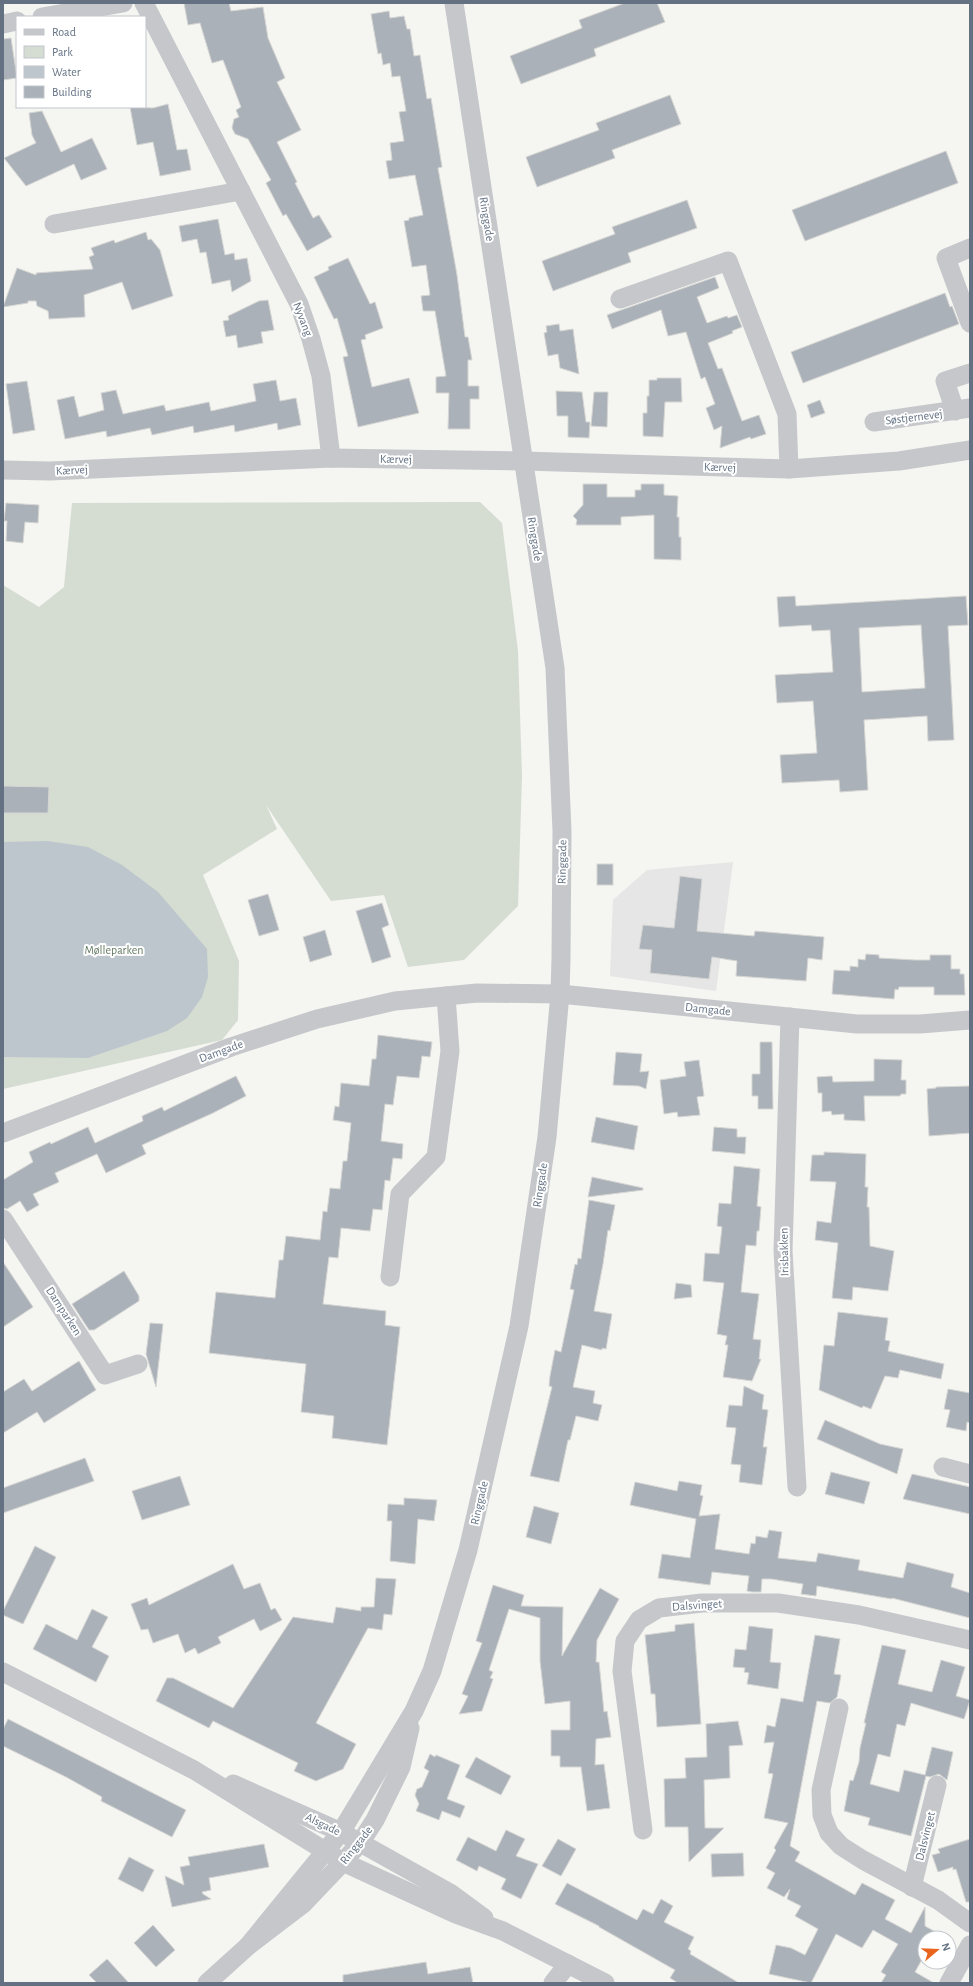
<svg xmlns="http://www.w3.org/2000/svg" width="973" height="1986" viewBox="0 0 973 1986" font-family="'Alegreya Sans',sans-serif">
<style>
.built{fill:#e5e6e5}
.green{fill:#d5dcd2}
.water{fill:#bdc6cd}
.building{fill:#aab1b8;stroke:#d6d6d4;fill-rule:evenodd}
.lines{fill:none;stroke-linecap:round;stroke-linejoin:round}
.minor{stroke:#c5c7cb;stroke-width:19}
.labels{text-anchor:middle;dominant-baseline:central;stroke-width:4;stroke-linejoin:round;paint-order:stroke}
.street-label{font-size:12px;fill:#637183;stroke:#fff}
.park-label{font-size:12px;fill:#647a62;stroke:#fff}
</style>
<rect width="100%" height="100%" fill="#f5f5f1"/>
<polygon class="built" points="733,862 716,991 610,976 613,900 647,870"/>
<polygon class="green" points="480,502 502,523 518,651 522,776 518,906 464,960 408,967 384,895 331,901 266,805 277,829 203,875 239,961 238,1020 222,1040 3,1089 3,585 39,607 64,587 72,503"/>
<polygon class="water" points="47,841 88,847 122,865 158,892 207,949 208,977 202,997 187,1018 167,1031 88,1058 3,1057 3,842"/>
<g class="building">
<polygon points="184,3 229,3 231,11 263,7 268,38 285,78 277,82 301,130 277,142 297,182 295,183 313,218 319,215 332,237 307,251 286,214 283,216 266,183 271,180 248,139 235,134 232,128 234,119 239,117 236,110 241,107 223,60 212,63 200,23 188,25"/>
<polygon points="625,3 657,3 665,22 594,49 596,56 521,84 510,56 582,28 579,20"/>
<polygon points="389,11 390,18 404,16 407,29 410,29 414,56 420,55 427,99 431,98 442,167 438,168 457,275 465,337 468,337 472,360 468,360 468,386 479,386 479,399 470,399 470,429 448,429 449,393 436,393 436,377 446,376 435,311 423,311 421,296 430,295 426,265 412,267 404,221 409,220 409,218 423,215 415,175 389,179 386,161 392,160 390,143 404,141 399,112 406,111 400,76 392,77 390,63 383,65 381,53 378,54 371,14"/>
<polygon points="11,38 17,78 3,80 3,39"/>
<polygon points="670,95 681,124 612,150 615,158 537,187 526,157 599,130 596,123"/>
<polygon points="168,104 177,150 187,149 191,170 160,176 153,142 137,145 130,107 153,108"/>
<polygon points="42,111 61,152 92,138 107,169 81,180 74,164 26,186 4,158 36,143 32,135 29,113"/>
<polygon points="946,151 958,183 805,241 792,210"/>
<polygon points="687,200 697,228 628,253 631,262 553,291 542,261 615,234 612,227"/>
<polygon points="218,219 225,255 234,253 235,260 247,258 251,281 232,292 230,280 212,284 206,252 200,253 197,239 182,242 179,226"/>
<polygon points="146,232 148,240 151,239 160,250 173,296 132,310 122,282 84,295 85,317 49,319 48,311 37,306 36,301 28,301 28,303 3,307 17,268 36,275 36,273 93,269 89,257 94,255 91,248 114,240 115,243"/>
<polygon points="348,258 370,304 375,302 383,328 365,335 366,339 361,340 372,387 409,378 419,413 358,427 343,357 348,356 337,318 334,319 314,277 329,270 328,267"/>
<polygon points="715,277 719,288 697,297 707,323 727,316 728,318 737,315 742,327 732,331 733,333 708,343 718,369 722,368 742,421 759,415 766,434 751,439 750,437 720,448 722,426 714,430 706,408 715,404 705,377 701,379 686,332 668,336 661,310 612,329 607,315"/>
<polygon points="945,293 950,307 952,306 959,324 803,383 791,352"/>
<polygon points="268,300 274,330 261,332 263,343 238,348 236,335 226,337 223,321 229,320 228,316 259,301"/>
<polygon points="559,324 560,331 573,329 579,374 560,368 558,354 548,356 544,333 547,332 546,326"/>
<polygon points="657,378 681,378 682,402 665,402 663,437 643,436 643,413 647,413 647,396 649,396 649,380 657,380"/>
<polygon points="276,380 280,401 296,398 301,425 278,430 277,423 235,432 234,425 194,433 193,426 152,435 150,428 107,437 106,431 65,439 57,400 74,396 79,417 104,410 101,393 116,390 123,414 164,405 166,411 209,402 211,411 256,401 253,384"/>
<polygon points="27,381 35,430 13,434 6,384"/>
<polygon points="556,391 582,392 586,422 590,422 589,438 568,437 568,416 557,416"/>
<polygon points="594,392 608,392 607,427 591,426"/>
<polygon points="820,400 825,413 811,418 807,405"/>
<polygon points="583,484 607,484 607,497 635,497 635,490 641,490 641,484 664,484 664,495 678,496 677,517 679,517 679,537 681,537 681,560 654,559 654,515 621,517 621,525 576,525 577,520 573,516 583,505"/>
<polygon points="6,503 39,505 38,523 25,522 23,543 6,541 7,521 4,521"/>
<path d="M 795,596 L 796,606 L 966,596 L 968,625 L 948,626 L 954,740 L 928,741 L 927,716 L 864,720 L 868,790 L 840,792 L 839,780 L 782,783 L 780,755 L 817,753 L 813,701 L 777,703 L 775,675 L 833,672 L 830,630 L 812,631 L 811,625 L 779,627 L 777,597 ZM 921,625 L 925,688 L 862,692 L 859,628 Z"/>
<polygon points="3,786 49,787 48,813 3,813"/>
<rect x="597" y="864" width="16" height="21"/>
<polygon points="680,876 702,879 697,931 754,936 755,931 824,937 822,960 808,958 806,981 736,976 737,961 712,957 709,979 650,973 652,950 639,949 643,925 674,928"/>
<polygon points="268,894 279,930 259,936 248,900"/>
<polygon points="382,903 389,925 382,928 391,957 372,963 356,911"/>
<polygon points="325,930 332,955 310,962 303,937"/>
<polygon points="866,954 879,955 879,958 915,960 930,960 930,955 951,955 951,969 960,969 960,974 964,974 965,995 934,995 934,987 899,987 898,990 895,989 894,999 832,994 834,970 850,971 850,966 858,967 858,959 865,960"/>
<polygon points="378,1035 432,1042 430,1057 422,1056 419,1078 397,1076 393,1105 385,1104 381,1141 403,1144 402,1159 393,1158 390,1181 385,1180 382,1210 373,1209 370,1231 341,1228 338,1258 329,1257 323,1304 386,1311 385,1325 400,1327 387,1445 332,1438 334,1416 301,1412 306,1364 209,1353 216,1292 275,1298 279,1260 283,1260 286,1236 320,1240 323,1211 327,1212 330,1188 340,1189 343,1161 347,1161 351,1123 333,1120 335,1106 339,1107 341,1083 369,1086 372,1059 376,1059"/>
<polygon points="760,1042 772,1042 773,1109 758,1109 758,1096 752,1096 752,1074 760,1074"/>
<polygon points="616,1052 642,1054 640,1072 649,1071 646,1089 639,1086 613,1085"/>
<polygon points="874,1059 902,1060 901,1080 906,1080 906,1094 901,1094 900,1096 864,1096 865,1121 844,1120 844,1114 832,1115 831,1111 822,1112 822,1093 818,1093 817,1077 832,1076 833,1082 874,1081"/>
<polygon points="699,1060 704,1096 697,1097 700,1115 678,1117 677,1112 664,1114 660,1080 686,1076 684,1062"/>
<polygon points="236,1076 246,1096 213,1113 142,1145 146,1154 106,1173 97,1154 55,1173 59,1182 33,1194 39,1205 27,1212 20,1201 7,1209 3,1208 3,1180 33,1162 29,1152 50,1142 51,1144 88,1127 95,1143 143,1121 142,1116 162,1107 164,1111"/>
<polygon points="970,1086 970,1133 929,1136 927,1089 936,1088 936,1087"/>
<polygon points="596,1117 638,1126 634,1150 591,1142"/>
<polygon points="714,1127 737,1129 737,1137 746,1137 745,1154 712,1151"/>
<polygon points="824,1152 866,1154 865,1187 868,1187 867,1207 869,1207 870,1246 894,1251 888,1291 853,1287 852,1300 832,1298 838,1243 815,1240 817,1221 831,1223 836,1182 810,1181 812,1155 824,1155"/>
<polygon points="734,1166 760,1169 757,1206 761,1207 759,1231 757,1231 756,1246 746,1245 741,1292 759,1294 753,1339 761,1340 759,1359 761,1359 752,1381 723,1377 728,1345 725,1345 727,1336 717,1334 724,1283 703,1281 705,1253 719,1254 722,1227 717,1226 719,1203 731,1204"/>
<polygon points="592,1177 643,1188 643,1190 588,1197"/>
<polygon points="589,1200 615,1205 610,1231 608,1230 603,1264 594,1311 612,1314 606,1349 602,1348 602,1350 582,1345 573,1387 595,1391 593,1403 602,1405 598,1421 576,1416 570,1440 568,1440 559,1482 530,1476 552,1387 549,1386 550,1376 555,1350 561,1352 574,1290 570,1289 575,1264 577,1265 578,1258 581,1259"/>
<polygon points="3,1262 33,1307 3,1327"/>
<polygon points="124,1271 139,1296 139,1301 94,1330 89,1330 72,1304"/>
<polygon points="676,1283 691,1285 692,1297 674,1299"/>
<polygon points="838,1312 888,1318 885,1340 890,1341 888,1351 944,1364 941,1379 900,1370 898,1378 885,1376 871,1409 863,1406 862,1408 819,1390 824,1345 834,1346"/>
<polygon points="150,1323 163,1324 156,1387 146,1354"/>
<polygon points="79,1361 96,1390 44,1423 37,1412 3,1433 3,1392 24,1379 32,1391"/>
<polygon points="744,1386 764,1395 762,1409 768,1410 763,1447 767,1447 762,1485 739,1482 741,1465 731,1464 736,1428 726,1427 729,1405 742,1406"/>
<polygon points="948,1389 970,1393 970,1423 967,1422 966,1431 946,1427 950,1410 944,1409"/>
<polygon points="825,1420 880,1444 903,1449 897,1474 817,1439"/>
<polygon points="85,1458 94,1481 3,1513 3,1488"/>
<polygon points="831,1472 870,1482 864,1504 825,1494"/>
<polygon points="912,1474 970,1487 970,1514 903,1499"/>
<polygon points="180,1476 190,1505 142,1520 132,1491"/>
<polygon points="679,1481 702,1485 700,1495 703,1496 699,1516 720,1514 715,1549 749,1554 751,1543 755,1544 756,1536 767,1538 769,1530 782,1532 778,1558 816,1562 818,1553 860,1560 858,1570 903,1578 907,1562 954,1574 951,1587 970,1593 970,1618 892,1598 892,1599 817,1586 816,1596 801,1594 803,1584 771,1579 762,1579 761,1592 752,1592 747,1591 749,1576 712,1572 710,1585 658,1578 662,1554 690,1558 696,1519 630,1505 635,1482 677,1491"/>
<polygon points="404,1498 437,1500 434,1521 418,1519 415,1564 390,1561 392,1521 387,1521 388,1504 404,1505"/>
<polygon points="534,1506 559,1513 551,1544 526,1537"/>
<polygon points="35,1546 56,1557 23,1624 3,1615 3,1611"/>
<polygon points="233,1564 244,1589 260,1583 271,1610 275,1608 282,1620 260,1631 254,1619 218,1637 221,1643 198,1654 195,1648 185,1653 178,1634 153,1643 148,1629 141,1630 131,1604 147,1598 149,1605"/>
<polygon points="376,1578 396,1579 392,1615 384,1614 382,1630 368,1628 316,1723 356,1744 343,1769 316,1781 294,1771 298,1763 213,1721 209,1728 156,1701 167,1678 173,1678 233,1708 293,1617 333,1623 336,1607 361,1611 361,1607 374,1607"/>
<polygon points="493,1585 524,1595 521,1606 563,1607 562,1656 600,1588 619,1599 597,1640 596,1662 599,1662 604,1712 607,1711 611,1737 596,1739 595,1765 604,1764 610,1808 587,1811 581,1767 560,1767 560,1756 551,1756 551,1730 570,1730 570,1701 545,1704 540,1661 540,1618 509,1609 489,1670 493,1672 490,1678 493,1679 482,1711 459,1714 468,1696 462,1694 482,1643 476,1641"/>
<polygon points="92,1609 108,1617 92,1647 109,1656 96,1682 33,1649 46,1624 77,1640"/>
<polygon points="694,1623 701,1724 657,1727 655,1694 651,1694 645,1635 675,1631 675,1625"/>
<polygon points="749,1626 773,1629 770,1662 781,1663 778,1689 747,1684 749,1673 744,1672 745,1668 733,1667 735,1649 746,1650"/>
<polygon points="815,1635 840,1639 834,1674 841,1675 837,1697 830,1703 817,1701 790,1846 800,1852 795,1861 855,1895 862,1883 895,1900 885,1919 911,1933 925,1907 925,1926 946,1938 925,1938 925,1954 915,1972 934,1983 881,1983 886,1975 881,1972 898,1944 873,1930 862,1948 836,1934 811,1983 769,1974 776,1945 791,1948 805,1955 818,1929 795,1916 801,1906 787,1899 790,1889 784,1897 767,1888 775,1873 766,1868 776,1850 774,1848 788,1823 764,1818 773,1774 768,1773 774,1742 764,1743 767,1725 775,1727 781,1698 803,1702"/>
<polygon points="882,1645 906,1650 898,1684 932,1692 941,1660 965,1667 956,1696 970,1700 964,1719 911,1703 905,1726 897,1724 890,1757 878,1754 870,1784 899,1792 904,1770 925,1775 932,1747 953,1752 947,1780 939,1774 930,1777 926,1776 911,1836 868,1825 870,1818 844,1811 850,1780 853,1781 859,1762 860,1748 866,1723 864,1723"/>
<polygon points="8,1719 186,1810 172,1837 101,1801 102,1797 66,1777 3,1746 3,1729"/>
<polygon points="738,1721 743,1745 729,1746 730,1778 704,1780 705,1828 724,1828 689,1862 688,1827 665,1827 664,1779 686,1778 685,1758 707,1757 706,1724"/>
<polygon points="430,1754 435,1757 436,1755 460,1765 447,1799 465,1806 460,1818 442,1811 439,1820 416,1811 419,1804 415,1795 417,1789 422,1787 429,1771 424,1768"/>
<polygon points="476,1757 511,1776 501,1795 465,1777"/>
<polygon points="506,1830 525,1839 516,1856 538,1864 521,1899 501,1889 506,1879 479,1866 477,1871 456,1860 468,1837 496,1851"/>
<polygon points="558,1839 576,1849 561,1876 542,1866"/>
<polygon points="970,1839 970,1902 966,1902 956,1869 953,1870 953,1867 938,1872 932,1855 940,1853 938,1849"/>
<polygon points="264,1844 269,1867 209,1878 211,1890 202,1892 203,1894 211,1899 172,1907 165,1876 184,1885 180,1867 190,1865 188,1857"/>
<polygon points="743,1853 744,1876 712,1877 711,1854"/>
<polygon points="129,1857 154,1870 143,1892 118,1879"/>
<polygon points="567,1883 637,1920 643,1909 653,1914 661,1899 673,1906 664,1922 694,1937 688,1949 691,1951 690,1954 739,1983 678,1983 670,1978 675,1970 599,1927 599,1926 555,1904"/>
<polygon points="153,1925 175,1950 156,1967 134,1943"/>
<polygon points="107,1959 129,1983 97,1983 89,1975"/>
<polygon points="426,1962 428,1974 470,1967 473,1983 343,1983 343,1975"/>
</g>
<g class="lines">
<g class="minor">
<polyline points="144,3 299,304 311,339 321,376 331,458"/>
<polyline points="42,17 123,3"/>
<polyline points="3,24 17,21"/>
<polyline points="54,224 241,191"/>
<polyline points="970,248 946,258 970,323"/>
<polyline points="620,299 728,261 787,414 789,469"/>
<polyline points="955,411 945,381 970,373"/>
<polyline points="874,422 970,408"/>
<polyline points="3,470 50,471 331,458 524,461 789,469 899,461 970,450"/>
<polyline points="790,1017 783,1251 797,1487"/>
<polyline points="3,1133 231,1047 317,1019 395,1001 477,993 560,994 857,1024 920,1024 970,1020"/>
<polyline points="3,1219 105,1375 138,1364"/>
<polyline points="390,1277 400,1194 436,1157 450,1051 446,996"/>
<polyline points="943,1467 970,1474"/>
<polyline points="3,1672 194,1770 343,1862 456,1914 503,1931 605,1983"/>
<polyline points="839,1708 821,1790 822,1815 829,1833 841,1846 863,1860 938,1900 970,1923"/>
<polyline points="233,1784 341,1832 450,1893 484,1918"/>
<polyline points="643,1830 622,1671 625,1641 639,1620 659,1608 702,1603 778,1603 859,1615 970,1640"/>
<polyline points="912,1887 937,1785"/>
<polyline points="248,1946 341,1832 414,1711 432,1671 468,1550 519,1326 547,1137 560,994 561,958 562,831 555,668 454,3"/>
<polyline points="207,1983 248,1946 303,1904 343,1862 360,1843 375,1820 401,1767 410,1728"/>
<polyline points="553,1983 568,1964"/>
<polyline points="949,1983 970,1945"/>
</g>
</g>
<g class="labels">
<g class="street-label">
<text transform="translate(487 219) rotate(81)">Ringgade</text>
<text transform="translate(303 319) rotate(69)">Nyvang</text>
<text transform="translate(914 417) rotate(-7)">Søstjernevej</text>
<text transform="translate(396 459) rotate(1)">Kærvej</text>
<text transform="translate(720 467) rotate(2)">Kærvej</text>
<text transform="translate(72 470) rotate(-3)">Kærvej</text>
<text transform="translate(535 539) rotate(81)">Ringgade</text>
<text transform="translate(562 862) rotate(-89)">Ringgade</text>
<text transform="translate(708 1009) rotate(6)">Damgade</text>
<text transform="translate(221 1051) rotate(-20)">Damgade</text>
<text transform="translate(540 1185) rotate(-81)">Ringgade</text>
<text transform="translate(784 1252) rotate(-91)">Irisbakken</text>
<text transform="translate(64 1311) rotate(57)">Damparken</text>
<text transform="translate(479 1503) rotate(-77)">Ringgade</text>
<text transform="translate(697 1605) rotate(-4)">Dalsvinget</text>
<text transform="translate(323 1824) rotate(26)">Alsgade</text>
<text transform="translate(925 1836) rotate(-76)">Dalsvinget</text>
<text transform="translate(356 1845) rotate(-52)">Ringgade</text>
</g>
<g class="park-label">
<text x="114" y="950">Mølleparken</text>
</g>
</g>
<rect width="973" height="1986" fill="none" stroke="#637183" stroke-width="8"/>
<rect x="16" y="16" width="130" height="92" fill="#ffffff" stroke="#c1c6cd"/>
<rect x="24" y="29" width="20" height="6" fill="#c5c7cb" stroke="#c1c6cd"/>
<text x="52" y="36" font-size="12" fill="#637183">Road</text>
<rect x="24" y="46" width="20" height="12" fill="#d5dcd2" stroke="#c1c6cd"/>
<text x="52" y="56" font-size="12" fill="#637183">Park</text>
<rect x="24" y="66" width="20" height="12" fill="#bdc6cd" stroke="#c1c6cd"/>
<text x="52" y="76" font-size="12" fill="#637183">Water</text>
<rect x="24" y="86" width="20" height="12" fill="#aab1b8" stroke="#c1c6cd"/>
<text x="52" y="96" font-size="12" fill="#637183">Building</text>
<g transform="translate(937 1950) rotate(71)"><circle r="19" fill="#ffffff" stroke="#c1c6cd"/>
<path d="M0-3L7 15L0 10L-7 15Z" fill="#e9651d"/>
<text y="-6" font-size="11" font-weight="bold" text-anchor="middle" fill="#637183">N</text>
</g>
</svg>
